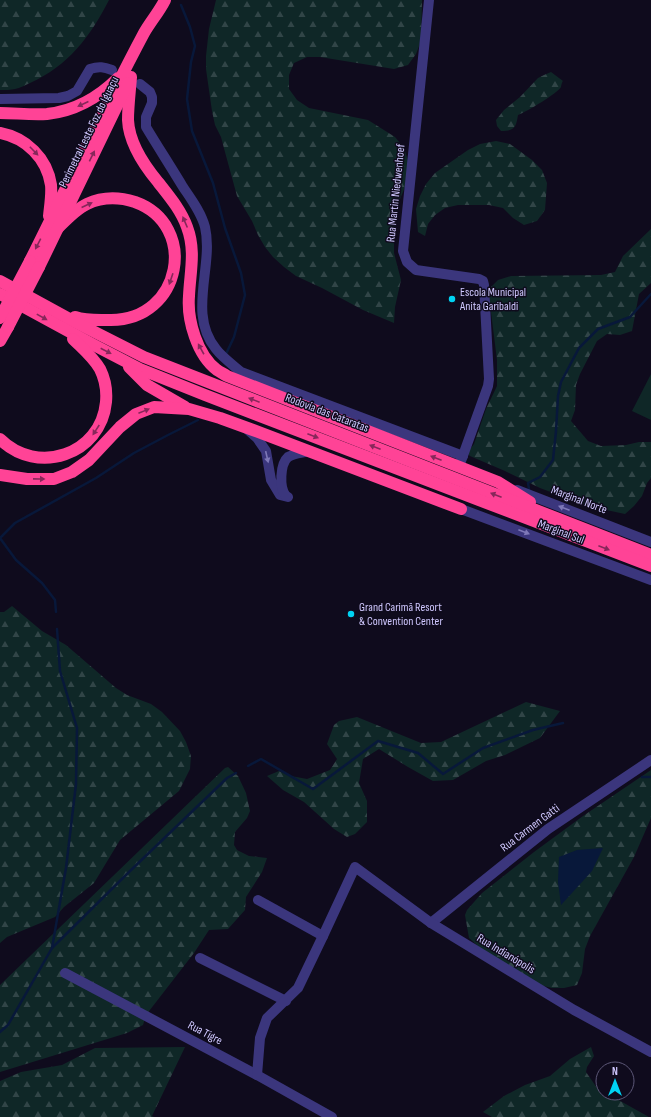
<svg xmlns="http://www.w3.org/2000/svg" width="651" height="1117" viewBox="0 0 651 1117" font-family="'Sofia Sans Condensed',sans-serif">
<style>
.green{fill:#0f2727}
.forest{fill:url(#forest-firs)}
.water{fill:#08183a}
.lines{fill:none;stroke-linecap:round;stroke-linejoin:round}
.stream{stroke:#08183a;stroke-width:2.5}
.minor{stroke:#3b367d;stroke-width:10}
.highway{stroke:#ff4396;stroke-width:12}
.highway-bridge{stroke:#ff4396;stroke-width:12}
.oneway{fill:#87275a}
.oneway2{fill:#7e78b8}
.poi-dot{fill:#00d2f3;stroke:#0f0b1d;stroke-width:1.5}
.labels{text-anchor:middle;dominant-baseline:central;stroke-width:3;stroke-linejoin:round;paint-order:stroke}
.street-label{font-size:12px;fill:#d0c8ff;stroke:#0f0b1d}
.poi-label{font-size:12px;fill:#d0c8ff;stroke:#0f0b1d;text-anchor:start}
</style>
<defs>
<pattern id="forest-firs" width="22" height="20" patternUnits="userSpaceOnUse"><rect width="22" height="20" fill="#0f2727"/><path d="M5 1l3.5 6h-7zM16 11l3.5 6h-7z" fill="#314547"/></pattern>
</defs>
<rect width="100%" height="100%" fill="#0f0b1d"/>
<polygon class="green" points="651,374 651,420 632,411"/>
<g class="forest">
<path d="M 0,0 L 109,0 C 90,37 68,66 30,83 C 25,85 20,88 15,89 C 11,90 5,90 0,90 Z"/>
<polygon points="216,0 422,0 421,41 416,54 408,65 394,69 320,57 307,57 294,63 289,75 289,89 297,100 309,108 368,120 395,137 404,148 408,161 405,187 400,199 397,213 394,240 394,253 401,280 395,307 394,323 363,310 322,288 296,276 284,267 273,257 265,247 258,235 252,221 237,196 225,152 221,137 215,125 212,111 206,69 206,56 209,29"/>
<path d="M 551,72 L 563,81 C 562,81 561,87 561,87 C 558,93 526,112 518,115 C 516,127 515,131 501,131 L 497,126 L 496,120 L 504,110 L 520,97 L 538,78 L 544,75 Z"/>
<polygon points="496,141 510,144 532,160 542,170 547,183 545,210 537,221 524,225 513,218 503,208 489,205 458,205 445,208 435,215 428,224 425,236 418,232 416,209 420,196 426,184 435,173 468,150 480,144"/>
<polygon points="651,229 651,283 639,294 632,331 620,335 607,334 597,341 580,374 576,385 575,410 571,421 588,441 601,446 626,445 639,442 651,442 651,478 647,483 642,496 634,506 625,514 588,506 540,488 505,471 470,456 467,453 474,444 486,409 497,386 497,360 491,312 488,300 489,289 498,280 511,276 601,275 615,272 623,256"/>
<polygon points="12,606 42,631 66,645 116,688 127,695 151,704 162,712 180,731 186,742 191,756 190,769 179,791 120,840 94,883 64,907 55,917 7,937 0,943 0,612 4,612"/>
<polygon points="526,702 560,711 540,738 505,755 486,761 453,780 433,781 408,767 379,749 363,759 359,783 367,801 367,822 355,834 347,837 334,829 304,802 283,790 267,776 279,771 291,776 307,779 330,770 337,759 327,744 334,725 339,721 357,717 421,743 441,742"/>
<polygon points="228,767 238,776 246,793 250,811 247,818 235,832 234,845 237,850 249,856 267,858 262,872 246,897 245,910 228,929 209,930 194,953 146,1015 143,1025 127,1033 0,1072 0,985 225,768"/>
<polygon points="651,770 651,818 634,857 590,936 585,949 582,973 577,985 564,988 552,988 540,985 488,955 469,938 465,915 467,910 482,893 534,852 583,816"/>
<polygon points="185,1047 152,1116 154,1117 0,1117 0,1081 21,1072 62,1065 95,1048"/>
<polygon points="591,1047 594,1056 587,1067 586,1072 597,1088 603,1091 603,1093 606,1093 649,1117 492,1117 483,1112 504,1096 525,1085 550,1076 570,1059"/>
</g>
<polygon class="water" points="603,848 592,871 561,905 558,882 559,857 577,850"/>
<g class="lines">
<g class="stream">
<polyline points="181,5 190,27 195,46 191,62 187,99 192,131 213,183 225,228 241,273 245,295 234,337 226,354"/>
<polyline points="529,489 528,483 540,477 553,460 556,431 558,396 561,382 579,348 598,329 630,317 651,294"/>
<polyline points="0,538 15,523 96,478 134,453 168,435 198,420"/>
<polyline points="0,538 16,560 42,583 55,600 56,612"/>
<polyline points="248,766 261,759 313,789 378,741 418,753 443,774 483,748 533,730 563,723"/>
<polyline points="642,777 651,777"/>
<polyline points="52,948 129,872 227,778 236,773"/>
<polyline points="0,1032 8,1025 52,948 66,868 76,784 77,728 60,671 57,629"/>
</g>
<g class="minor">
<polyline points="429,0 403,251 407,262 416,270 479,279 483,281 484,285 489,379 488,386 461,461"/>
<path d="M 140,84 L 150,92 L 152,97 L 152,103 L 146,117 L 146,127 C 158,147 171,167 183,187 C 191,199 201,212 205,227 C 214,266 187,314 216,349 C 222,357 233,365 241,372 L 463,456"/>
<path d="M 0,99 L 59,98 L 68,96 L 77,91 L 90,69 C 99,66 104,67 112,70"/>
<polyline points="248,430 257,438 266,451 271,480 280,495 288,497"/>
<polyline points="517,490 651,542"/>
<path d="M 286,496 C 279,488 280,464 288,457 C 294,453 303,453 310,451"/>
<polyline points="461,509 651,580"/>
<polyline points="258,900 323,936"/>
<polyline points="431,923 548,829 651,760"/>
<polyline points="200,958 286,1001"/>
<polyline points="65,973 257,1075 332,1117"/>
<polyline points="257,1075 260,1038 267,1018 298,988 323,936 355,867 431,923 574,1010 651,1052"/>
</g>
<g class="highway">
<path d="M 131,77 C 130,91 128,106 128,120 C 129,143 143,164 158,182 C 169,196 181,210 187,227 C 196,251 190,272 189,296 C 187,320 197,355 217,370 C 220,372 224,374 227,376 L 498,482 L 530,502"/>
<path d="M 0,113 C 15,113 31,115 47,114 C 75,111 98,98 118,78"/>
<path d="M 0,133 C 26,138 47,158 51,185 C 52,195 50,206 49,216"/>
<path d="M 57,229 C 66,220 76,209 87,204 C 102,197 119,197 135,202 C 199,225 182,320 111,320 C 98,320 86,321 75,317"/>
<path d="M 30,261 C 68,185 104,108 144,33 C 151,21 159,12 165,0"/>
<polyline points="39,267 128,83"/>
<polyline points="0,281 75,322 144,357 651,555"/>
<polyline points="0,294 92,344 140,369 205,395 651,566"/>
<polyline points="0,341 8,327"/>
<polyline points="129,367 147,385 185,407"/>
<path d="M 0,439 C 37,476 101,455 106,402 C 107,391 105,379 100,369 C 93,357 83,349 73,339"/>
<polyline points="0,475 27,479 54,479 72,472 89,460 120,427 136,414 154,407 189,409 220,418 253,430 461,509"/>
</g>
<g class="highway-bridge">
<polyline points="0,318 30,261"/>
<polyline points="8,327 39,267"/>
</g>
</g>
<defs><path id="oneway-solid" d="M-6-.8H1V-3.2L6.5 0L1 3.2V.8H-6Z"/></defs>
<g class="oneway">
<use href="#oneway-solid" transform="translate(83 104) rotate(155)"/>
<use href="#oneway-solid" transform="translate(34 151) rotate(46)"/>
<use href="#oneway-solid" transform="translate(92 156) rotate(-64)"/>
<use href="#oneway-solid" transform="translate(87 205) rotate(-25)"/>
<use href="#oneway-solid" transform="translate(185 222) rotate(-113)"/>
<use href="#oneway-solid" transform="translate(38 244) rotate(117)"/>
<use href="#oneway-solid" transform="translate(171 279) rotate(109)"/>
<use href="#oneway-solid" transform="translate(42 317) rotate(29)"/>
<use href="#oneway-solid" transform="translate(201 349) rotate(-119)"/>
<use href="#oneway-solid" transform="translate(106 351) rotate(27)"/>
<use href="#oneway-solid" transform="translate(254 400) rotate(-159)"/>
<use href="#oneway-solid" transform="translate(144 411) rotate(-22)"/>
<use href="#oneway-solid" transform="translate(96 430) rotate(123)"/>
<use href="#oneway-solid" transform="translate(313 436) rotate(21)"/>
<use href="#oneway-solid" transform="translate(375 447) rotate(-159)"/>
<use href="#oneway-solid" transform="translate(436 458) rotate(-159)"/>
<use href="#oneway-solid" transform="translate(39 479) rotate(1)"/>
<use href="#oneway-solid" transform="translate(496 495) rotate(-159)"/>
<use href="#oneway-solid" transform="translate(604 548) rotate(21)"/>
</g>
<g class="oneway2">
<use href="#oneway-solid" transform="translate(267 457) rotate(77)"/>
<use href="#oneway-solid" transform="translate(564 508) rotate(-159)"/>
<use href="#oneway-solid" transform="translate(524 532) rotate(21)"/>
</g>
<g class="poi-dot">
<circle cx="452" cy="299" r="4"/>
<circle cx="351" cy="614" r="4"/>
</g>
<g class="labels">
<g class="street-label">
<text transform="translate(89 132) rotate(-64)">Perimetral Leste Foz do Iguaçu</text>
<text transform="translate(396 193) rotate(-84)">Rua Martin Niedwenhoef</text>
<text transform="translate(327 413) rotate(21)">Rodovía das Cataratas</text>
<text transform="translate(579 500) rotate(21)">Marginal Norte</text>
<text transform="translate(561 532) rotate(21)">Marginal Sul</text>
<text transform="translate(530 828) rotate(-37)">Rua Carmen Gatti</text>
<text transform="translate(506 954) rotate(31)">Rua Indianópolis</text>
<text transform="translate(205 1033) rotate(28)">Rua Tigre</text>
</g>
<g class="poi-label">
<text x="460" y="292">Escola Municipal<tspan x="460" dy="14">Anita Garibaldi</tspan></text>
<text x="359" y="607">Grand Carimã Resort<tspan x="359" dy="14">&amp; Convention Center</tspan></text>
</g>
</g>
<g transform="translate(615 1081)"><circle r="19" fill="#0f0b1d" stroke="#5c5777"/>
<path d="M0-3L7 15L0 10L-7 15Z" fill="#00d2f3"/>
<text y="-6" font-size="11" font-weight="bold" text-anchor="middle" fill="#d0c8ff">N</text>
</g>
</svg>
